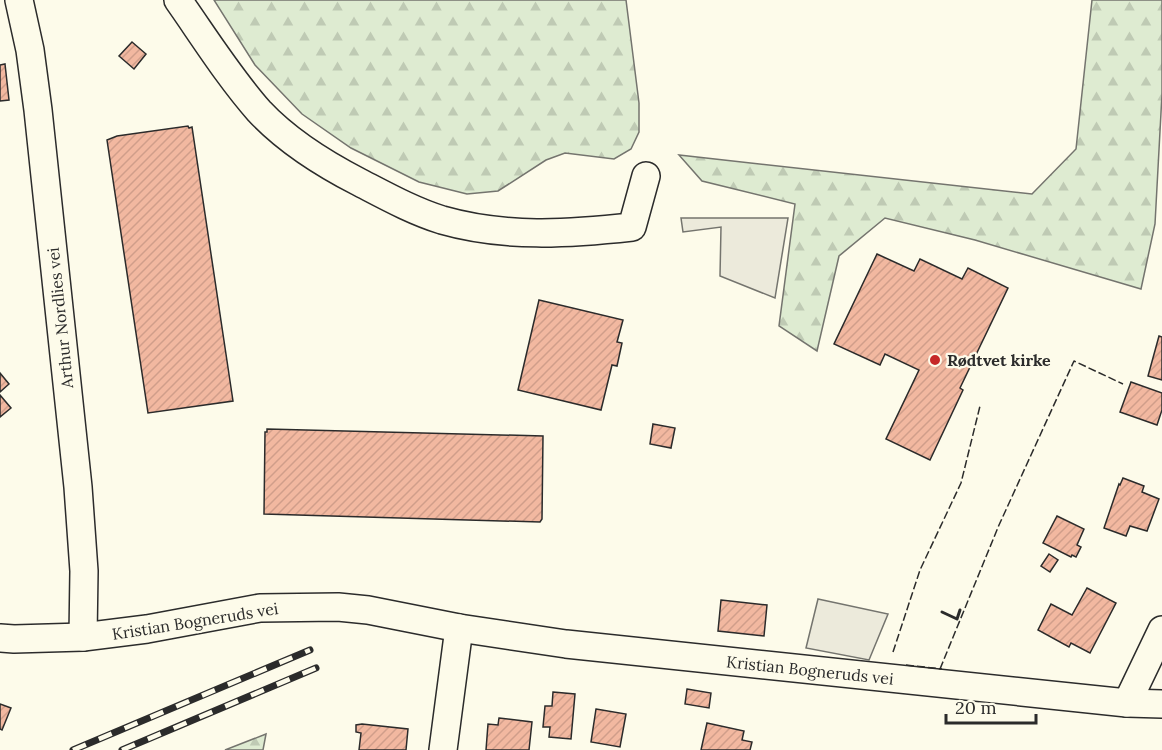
<svg xmlns="http://www.w3.org/2000/svg" width="1162" height="750" viewBox="0 0 1162 750" font-family="Lora,serif">
<style>
.forest{fill:url(#forest-firs);stroke:#74746e;stroke-width:1.5}
.parking{fill:#eceadb;stroke:#74746e;stroke-width:1.5}
.building{fill:url(#building-hatch);stroke:#2b2b2b;stroke-width:1.5}
.lines{fill:none;stroke-linecap:round;stroke-linejoin:round}
.street-casing{stroke:#2b2b2b;stroke-width:30}
.street{stroke:#fdfbea;stroke-width:27}
.rail-casing{stroke:#2b2b2b;stroke-width:7}
.rail{stroke:#fdfbea;stroke-width:4.5;stroke-dasharray:14;stroke-linecap:butt}
.fence{stroke:#2b2b2b;stroke-width:1.5;stroke-dasharray:8 3;stroke-linecap:butt}
.wall{stroke:#2b2b2b;stroke-width:3}
.poi-dot{fill:#c62828;stroke:#fdfbea;stroke-width:2}
.labels{text-anchor:middle;dominant-baseline:central;stroke-width:4.5;stroke-linejoin:round;paint-order:stroke}
.street-label{font-size:16px;fill:#2b2b2b;stroke:#fdfbea}
.poi-label{font-size:16px;font-weight:bold;fill:#2b2b2b;stroke:#fdfbea;text-anchor:start}
</style>
<defs>
<pattern id="forest-firs" width="22" height="20" patternUnits="userSpaceOnUse" patternTransform="scale(1.5)"><rect width="22" height="20" fill="#deebd1"/><path d="M5 1l3.5 6h-7zM16 11l3.5 6h-7z" fill="#bfcab4"/></pattern>
<pattern id="building-hatch" width="6" height="6" patternUnits="userSpaceOnUse" patternTransform="scale(1.5)"><rect width="6" height="6" fill="#f2b8a0"/><path d="M-1 1l2-2M0 6l6-6M5 7l2-2" fill="none" stroke="#d09e8a"/></pattern>
</defs>
<rect width="100%" height="100%" fill="#fdfbea"/>
<g class="forest">
<polygon points="214,0 626,0 639,103 639,132 631,149 614,159 565,153 546,160 498,191 467,194 419,182 351,148 302,114 255,65"/>
<polygon points="1092,0 1162,0 1162,94 1155,224 1141,289 975,240 885,218 839,256 817,351 779,326 795,204 702,181 679,155 1032,194 1076,149"/>
<polygon points="266,734 263,750 225,750"/>
</g>
<g class="parking">
<polygon points="681,218 788,218 775,298 720,276 721,227 683,232"/>
<polygon points="818,599 888,614 869,660 806,648"/>
</g>
<g class="building">
<polygon points="132,42 146,54 134,69 119,56"/>
<polygon points="5,64 9,100 0,101 0,65"/>
<polygon points="188,126 189,128 192,127 233,401 148,413 107,140 117,136"/>
<polygon points="877,254 914,271 920,259 962,279 968,268 1008,288 960,388 963,390 930,460 886,439 919,370 885,354 880,365 834,344"/>
<polygon points="539,300 623,320 617,342 622,343 617,366 612,365 601,410 518,390"/>
<polygon points="1159,336 1162,337 1162,380 1148,376"/>
<polygon points="0,373 9,384 0,392"/>
<polygon points="1131,382 1162,393 1162,410 1157,425 1120,412"/>
<polygon points="0,395 11,408 0,417"/>
<polygon points="653,424 675,428 671,448 650,444"/>
<polygon points="267,429 543,436 542,519 540,522 264,514 265,432 267,432"/>
<polygon points="1123,478 1144,486 1142,492 1159,499 1147,531 1130,526 1126,536 1104,528 1119,484 1120,485"/>
<polygon points="1057,516 1084,529 1077,545 1081,547 1076,557 1072,555 1071,557 1043,543"/>
<polygon points="1049,554 1058,560 1050,572 1041,566"/>
<polygon points="1087,588 1116,603 1090,653 1071,643 1069,647 1038,630 1051,604 1072,615"/>
<polygon points="721,600 767,605 764,636 718,631"/>
<polygon points="687,689 711,693 709,708 685,704"/>
<polygon points="553,692 575,694 571,739 549,737 550,727 543,727 545,706 552,706"/>
<polygon points="0,704 11,708 2,730 0,729"/>
<polygon points="596,709 626,714 620,747 591,742"/>
<polygon points="499,718 532,722 529,750 486,750 488,724 498,725"/>
<polygon points="707,723 744,731 742,740 752,742 750,750 701,750"/>
<polygon points="362,724 408,729 406,750 359,750 361,733 356,732 356,725"/>
</g>
<g class="lines">
<defs>
<g id="street">
<polyline points="19,0 30,50 38,110 78,487 84,571 83,637"/>
<path d="M 178,0 C 204,37 229,77 259,111 C 287,141 322,163 359,182 C 386,196 413,211 442,220 C 505,238 568,234 632,227 L 646,176"/>
<polyline points="0,638 14,639 83,637 147,629 260,608 338,607 368,610 459,628 566,644 1127,703 1162,704"/>
<polyline points="1127,703 1162,630"/>
<polyline points="443,750 459,628"/>
</g>
</defs>
<use href="#street" class="street-casing"/>
<use href="#street" class="street"/>
<defs>
<g id="rail">
<polyline points="73,750 310,650"/>
<polyline points="122,750 316,668"/>
</g>
</defs>
<use href="#rail" class="rail-casing"/>
<use href="#rail" class="rail"/>
<g class="fence">
<polyline points="893,652 920,570 961,483 980,406"/>
<polyline points="906,665 942,669"/>
<polyline points="940,669 999,525 1074,361 1123,384"/>
</g>
<polyline class="wall" points="942,612 957,619 960,610"/>
</g>
<circle class="poi-dot" cx="935" cy="360" r="6"/>
<g class="labels">
<g class="street-label">
<text transform="translate(60 318) rotate(-96)">Arthur Nordlies vei</text>
<text transform="translate(195 621) rotate(-9)">Kristian Bogneruds vei</text>
<text transform="translate(810 670) rotate(6)">Kristian Bogneruds vei</text>
</g>
<g class="poi-label">
<text x="947" y="360">Rødtvet kirke</text>
</g>
</g>
<path d="M946 714v9h90v-9" fill="none" stroke="#2b2b2b" stroke-width="3"/>
<text x="955" y="714" font-size="18" fill="#2b2b2b" stroke="#fdfbea" stroke-width="4.5" paint-order="stroke">20 m</text>
</svg>
